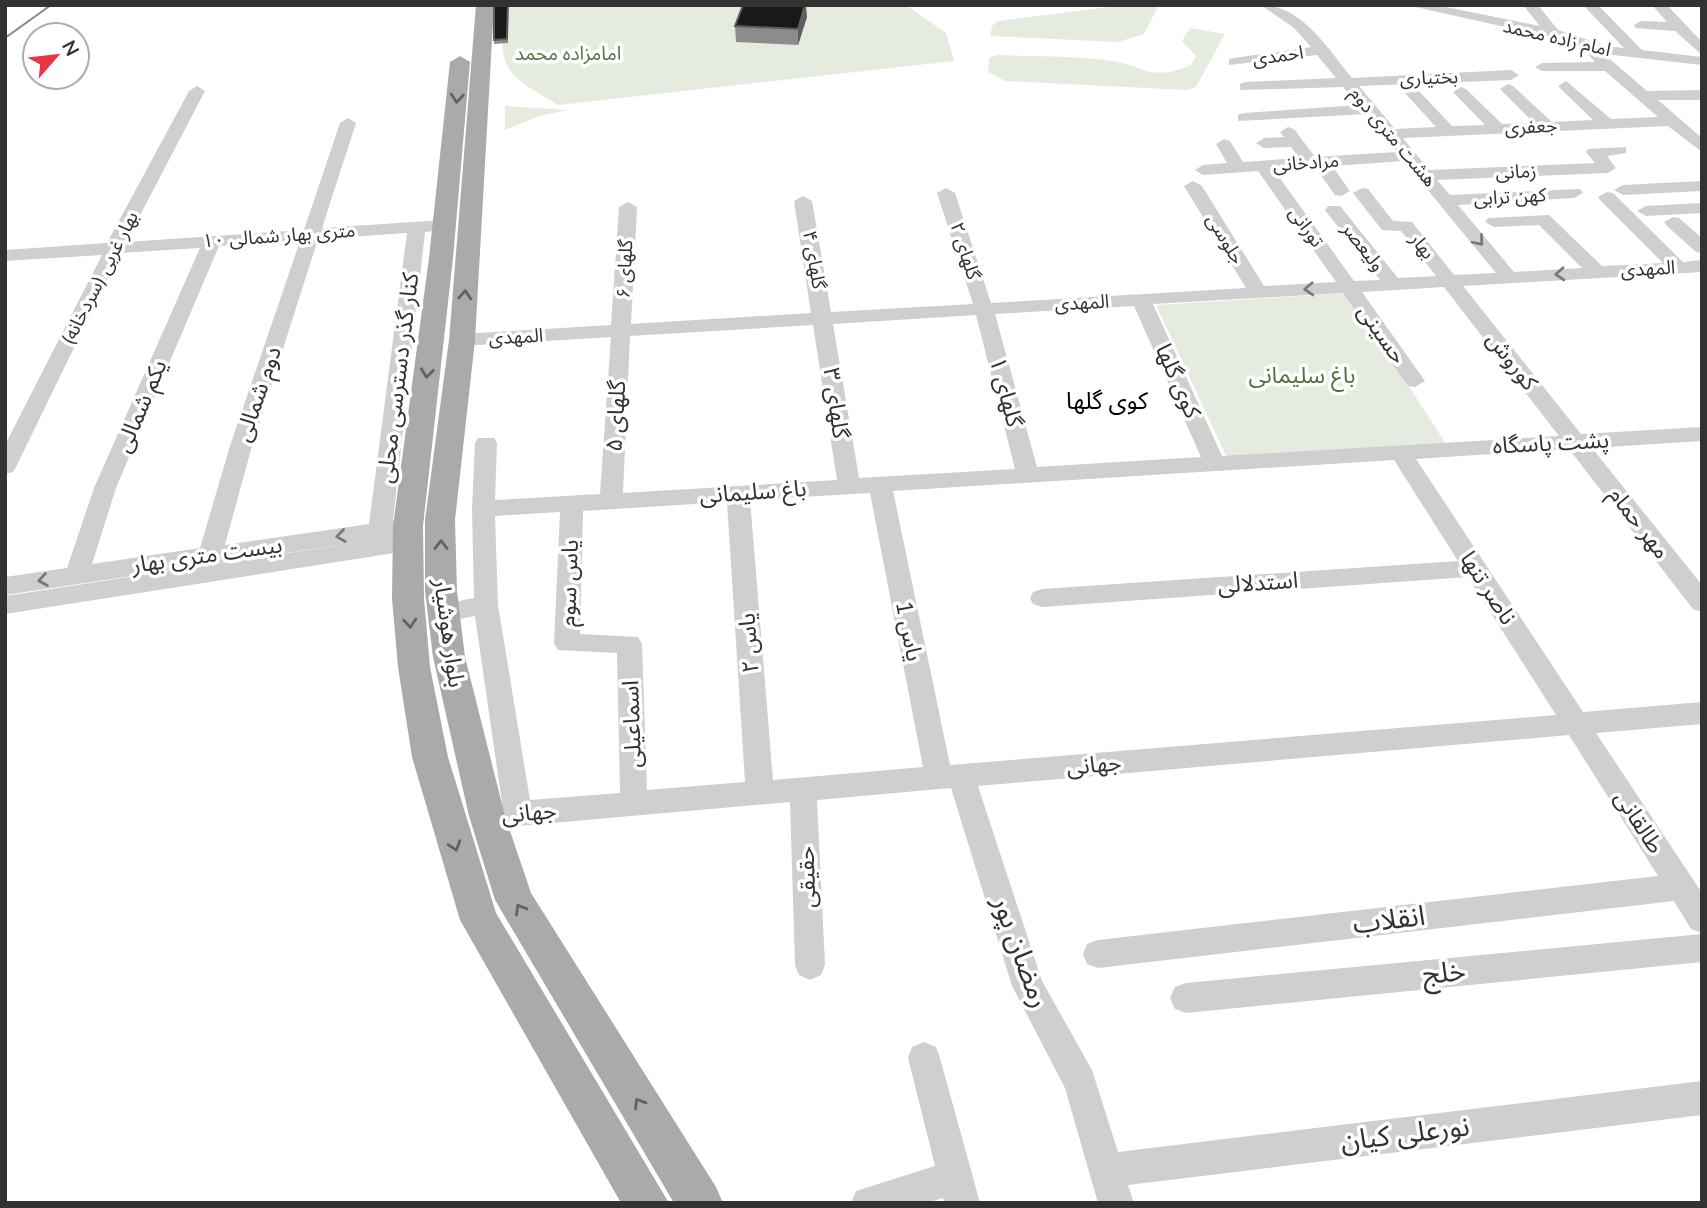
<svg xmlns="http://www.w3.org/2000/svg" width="1707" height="1208" viewBox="0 0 1707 1208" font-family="'Nunito Sans','Noto Sans Arabic',sans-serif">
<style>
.green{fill:#e5ebde}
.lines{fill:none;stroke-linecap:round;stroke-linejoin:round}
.minor{fill:#cfcfcf;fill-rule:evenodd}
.major{fill:#aaa;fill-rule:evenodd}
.tram{stroke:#878787;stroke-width:2}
.wall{fill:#8c8c8c}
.shaded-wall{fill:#5e5e5e}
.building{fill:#191919;stroke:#5e5e5e;stroke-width:2}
.oneway{stroke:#626262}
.oneway2{stroke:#797979}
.labels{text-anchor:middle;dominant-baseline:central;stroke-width:7;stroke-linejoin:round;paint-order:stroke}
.far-street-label{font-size:19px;fill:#323232;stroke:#fff}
.far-park-label{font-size:19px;fill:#556f3e;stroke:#fff}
.street-label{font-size:23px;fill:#323232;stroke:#fff}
.park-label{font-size:23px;fill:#556f3e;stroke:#fff}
.neighbourhood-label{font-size:24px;fill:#000;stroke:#fff}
.near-street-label{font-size:28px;fill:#323232;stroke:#fff}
</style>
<rect width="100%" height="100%" fill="#fff"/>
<g class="green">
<path d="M 507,5 L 906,5 L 946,33 L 954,61 L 558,105 C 503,73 496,68 507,5 Z"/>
<polygon points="1124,5 1159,5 1144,34 1118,42 990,36 993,24 999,21"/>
<path d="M 1190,28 L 1225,34 L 1196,87 L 1187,90 L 1005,81 L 988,72 L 989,58 L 997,55 C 1034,57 1075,55 1112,61 C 1149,67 1149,82 1191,65 L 1196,56 L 1182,41 Z"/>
<polygon points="505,106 568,110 539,116 505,130"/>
<polygon points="1349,293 1446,444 1227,458 1156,305"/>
</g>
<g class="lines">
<g class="minor">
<path d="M 1261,5 C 1302,5 1328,49 1352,78 L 1511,70 L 1519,75 L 1511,80 L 1359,86 L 1395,129 L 1436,127 L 1404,92 L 1412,87 L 1417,89 L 1452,126 L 1485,125 L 1453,92 L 1461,87 L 1466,89 L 1502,124 L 1534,123 L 1500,89 L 1508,84 L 1513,86 L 1552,122 L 1593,120 L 1561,89 L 1558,86 L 1566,81 L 1611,119 L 1658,117 L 1605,71 L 1542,71 L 1535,67 L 1542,63 L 1595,62 L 1581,47 L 1550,37 L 1407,5 L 1436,5 L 1540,26 L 1523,5 L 1538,5 L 1558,30 L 1606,46 L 1624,48 L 1583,5 L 1598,5 L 1642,50 L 1702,57 L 1702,65 L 1604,54 L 1647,91 L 1702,90 L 1702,100 L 1658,100 L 1702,138 L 1702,152 L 1668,126 L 1403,138 L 1429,170 L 1595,163 L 1586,152 L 1588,149 L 1626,147 L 1626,153 L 1607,156 L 1616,168 L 1608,173 L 1437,180 L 1450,195 L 1580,189 L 1583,193 L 1574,198 L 1458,205 L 1514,272 L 1582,268 L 1539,225 L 1494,227 L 1485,222 L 1488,218 L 1549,215 L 1602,266 L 1663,263 L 1601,201 L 1598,197 L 1607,192 L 1613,193 L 1683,262 L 1702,260 L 1702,272 L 1463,286 L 1581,434 L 1702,427 L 1702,441 L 1592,448 L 1702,585 L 1702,612 L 1693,609 L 1569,449 L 1416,459 L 1583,712 L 1702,702 L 1702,724 L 1596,733 L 1702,893 L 1702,933 L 1691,929 L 1674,901 L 1098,968 L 1087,964 L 1083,954 L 1087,944 L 1098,940 L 1658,876 L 1569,735 L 978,786 L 1042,981 L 1092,1070 L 1118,1152 L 1702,1081 L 1702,1115 L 1128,1185 L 1134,1203 L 1098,1203 L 1065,1088 L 1012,986 L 951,788 L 817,800 L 825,965 L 821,975 L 810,980 L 799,975 L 795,965 L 790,802 L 518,826 L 487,828 L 477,825 L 473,816 L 477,807 L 502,803 L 475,616 L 443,622 L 434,620 L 431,613 L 434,606 L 474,598 L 472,509 L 475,443 L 478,438 L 494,438 L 497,443 L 495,500 L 600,494 L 611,337 L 462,346 L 452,340 L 462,334 L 611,325 L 619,207 L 628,202 L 637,207 L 631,324 L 811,313 L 794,201 L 803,196 L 812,201 L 831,312 L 973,304 L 937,193 L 946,188 L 955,193 L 991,303 L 1246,288 L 1184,186 L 1193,181 L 1202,186 L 1264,286 L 1336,282 L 1258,171 L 1203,175 L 1195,170 L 1203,165 L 1227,163 L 1216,144 L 1224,139 L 1230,141 L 1243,162 L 1299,158 L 1291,147 L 1264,148 L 1256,143 L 1264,138 L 1284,137 L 1280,132 L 1288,127 L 1294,129 L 1315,157 L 1397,152 L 1366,114 L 1238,121 L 1238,115 L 1244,113 L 1358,105 L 1343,87 L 1240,90 L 1240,84 L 1245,82 L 1336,78 L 1317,55 L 1229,65 L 1229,59 L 1234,58 L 1311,47 L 1294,28 ZM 1404,161 L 1496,273 L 1454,275 L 1412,222 L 1393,221 L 1368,189 L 1362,188 L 1353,193 L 1382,230 L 1401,231 L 1436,276 L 1398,278 L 1340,206 L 1328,206 L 1325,210 L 1328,214 L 1380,280 L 1354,281 L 1274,170 L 1315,167 L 1335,195 L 1341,196 L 1350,191 L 1332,166 ZM 1444,287 L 1559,436 L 1222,456 L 1153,304 L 1343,293 L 1408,386 L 1415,387 L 1425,381 L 1362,292 ZM 1134,306 L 1201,457 L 1037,467 L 995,314 ZM 976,315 L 1015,469 L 859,478 L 833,324 ZM 813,325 L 837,480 L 623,493 L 630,336 ZM 1394,460 L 1458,561 L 1042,589 L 1033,592 L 1030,598 L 1033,604 L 1042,607 L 1468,577 L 1556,715 L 950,765 L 893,491 ZM 870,493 L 923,767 L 773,780 L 750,500 ZM 727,502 L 745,782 L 647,790 L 642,644 L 638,637 L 580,634 L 583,511 ZM 560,512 L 554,643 L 558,650 L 617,653 L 620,793 L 530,800 L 498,605 L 495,516 Z"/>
<polygon points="1652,5 1667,5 1702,42 1702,55 1675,31 1636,28 1634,25 1641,21 1667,22"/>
<path d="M 197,86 L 205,91 L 126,242 L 304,230 L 340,123 L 348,118 L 356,123 L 322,228 L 445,220 L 454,225 L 445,230 L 425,232 L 393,520 L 416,520 L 420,526 L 416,532 L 391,537 L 407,535 L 415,537 L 419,543 L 415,549 L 407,551 L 5,614 L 5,596 L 367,541 L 5,595 L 5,577 L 67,568 L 94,488 L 200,248 L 120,253 L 16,467 L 13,472 L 5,474 L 5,445 L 102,255 L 5,261 L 5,250 L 107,243 L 189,91 ZM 407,233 L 369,524 L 225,545 L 252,446 L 318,239 ZM 300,241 L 230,446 L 200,548 L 92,564 L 116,488 L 219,246 Z"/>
<polygon points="1702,181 1702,191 1623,195 1614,190 1623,185"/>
<polygon points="1702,203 1702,213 1646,216 1637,211 1646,206"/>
<polygon points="1673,217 1679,218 1702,238 1702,253 1696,252 1667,226 1664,222"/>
<polygon points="1702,934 1702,962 1186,1013 1175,1009 1170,998 1175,987 1186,983"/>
<polygon points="924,1042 936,1047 940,1058 980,1203 944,1203 943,1198 927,1203 851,1203 856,1191 935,1166 908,1058 912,1047"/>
</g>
<g class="major">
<polygon points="476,5 494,5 475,340 455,520 457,591 465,657 505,816 531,893 716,1187 723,1203 674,1203 495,900 469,816 433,657 425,591 425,520 449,340"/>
<polygon points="460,56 470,62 453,258 423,526 424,599 430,667 448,757 496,913 669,1203 621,1203 460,920 412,757 398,667 392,599 393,526 429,258 450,62"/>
</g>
<polyline class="tram" points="5,38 51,5"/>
</g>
<g class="wall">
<polygon points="508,5 508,43 494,44 494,40"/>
<polygon points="807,17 798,45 736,42 735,26"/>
</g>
<polygon class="shaded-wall" points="805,5 806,5 807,17 798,45 798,29"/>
<g class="building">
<polygon points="494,5 508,5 507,39 494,40"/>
<polygon points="743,5 805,5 798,29 735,26"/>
</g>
<defs><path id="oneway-chevron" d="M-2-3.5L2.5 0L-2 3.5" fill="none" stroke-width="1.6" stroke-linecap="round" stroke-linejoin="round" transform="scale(1.75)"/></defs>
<g class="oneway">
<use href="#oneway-chevron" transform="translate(457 98) rotate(95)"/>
<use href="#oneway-chevron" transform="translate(465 295) rotate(-86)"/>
<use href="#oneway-chevron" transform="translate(427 373) rotate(97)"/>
<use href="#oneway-chevron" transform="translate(441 545) rotate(-90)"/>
<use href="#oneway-chevron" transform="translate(410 623) rotate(85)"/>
<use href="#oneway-chevron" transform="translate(455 846) rotate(72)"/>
<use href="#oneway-chevron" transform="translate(520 909) rotate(-121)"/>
<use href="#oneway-chevron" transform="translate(639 1103) rotate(-121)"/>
</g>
<g class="oneway2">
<use href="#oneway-chevron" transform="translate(1479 241) rotate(50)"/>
<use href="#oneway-chevron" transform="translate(1560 274) rotate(177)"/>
<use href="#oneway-chevron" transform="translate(1309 289) rotate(177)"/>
<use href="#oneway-chevron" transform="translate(341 536) rotate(172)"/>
<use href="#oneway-chevron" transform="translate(43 580) rotate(171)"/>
</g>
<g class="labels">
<g class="far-street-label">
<text transform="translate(1557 38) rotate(13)">امام زاده محمد</text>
<text transform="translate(1278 56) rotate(-8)">احمدی</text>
<text transform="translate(1429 78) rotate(-2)">بختیاری</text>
<text transform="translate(1531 127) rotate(-3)">جعفری</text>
<text transform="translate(1393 137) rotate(50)">هشت متری دوم</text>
<text transform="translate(1306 163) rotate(-4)">مرادخانی</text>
<text transform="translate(1516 172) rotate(-2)">زمانی</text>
<text transform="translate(1510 197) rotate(-3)">کهن ترابی</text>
<text transform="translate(1306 227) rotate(54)">تورانی</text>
<text transform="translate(279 236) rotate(-4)">۱۰ متری بهار شمالی</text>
<text transform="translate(1225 239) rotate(59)">جلوسی</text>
<text transform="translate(1422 246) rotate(52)">بهار</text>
<text transform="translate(1363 247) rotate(52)">ولیعصر</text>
<text transform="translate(965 251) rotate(72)">گلهای ۲</text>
<text transform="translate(814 260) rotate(80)">گلهای ۴</text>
<text transform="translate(625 269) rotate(-87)">گلهای ۶</text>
<text transform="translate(1648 269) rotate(-3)">المهدی</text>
<text transform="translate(100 278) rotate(-63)">بهار غربی (سردخانه)</text>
<text transform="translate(1082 303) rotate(-3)">المهدی</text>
<text transform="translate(516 337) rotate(-3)">المهدی</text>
</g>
<g class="far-park-label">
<text x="568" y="54">امامزاده محمد</text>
</g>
<g class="street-label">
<text transform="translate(1382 334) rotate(55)">حسینی</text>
<text transform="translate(1512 361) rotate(52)">کوروش</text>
<text transform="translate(398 378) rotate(-83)">کنار گذر دسترسی محلی</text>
<text transform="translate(1178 381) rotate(66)">کوی گلها</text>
<text transform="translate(1006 392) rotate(75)">گلهای ۱</text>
<text transform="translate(258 394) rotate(-71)">دوم شمالی</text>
<text transform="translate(836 403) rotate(82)">گلهای ۳</text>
<text transform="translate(141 406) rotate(-67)">یکم شمالی</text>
<text transform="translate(616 416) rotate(-87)">گلهای ۵</text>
<text transform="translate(1551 443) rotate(-3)">پشت پاسگاه</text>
<text transform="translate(753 492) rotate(-4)">باغ سلیمانی</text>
<text transform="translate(1639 523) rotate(52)">مهر حمام</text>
<text transform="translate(207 555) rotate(-8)">بیست متری بهار</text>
<text transform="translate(569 583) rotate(-88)">یاس سوم</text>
<text transform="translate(1258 583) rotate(-4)">استدلالی</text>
<text transform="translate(1488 588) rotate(57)">ناصر تنها</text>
<text transform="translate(909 631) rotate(79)">یاس 1</text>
<text transform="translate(449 633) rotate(82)">بلوار هوشیار</text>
<text transform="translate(749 643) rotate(-94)">یاس ۲</text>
<text transform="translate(632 724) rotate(-92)">اسماعیلی</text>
<text transform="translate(1094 765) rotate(-5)">جهانی</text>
<text transform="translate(529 813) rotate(-5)">جهانی</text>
<text transform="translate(1639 822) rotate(57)">طالقانی</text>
<text transform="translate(807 877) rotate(-92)">حقیقی</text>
</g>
<g class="park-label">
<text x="1302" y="375">باغ سلیمانی</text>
</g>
<g class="neighbourhood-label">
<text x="1107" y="401">کوی گلها</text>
</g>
<g class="near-street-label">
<text transform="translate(1389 920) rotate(-7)">انقلاب</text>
<text transform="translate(1021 952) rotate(70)">رمضان پور</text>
<text transform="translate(1444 973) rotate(-6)">خلج</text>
<text transform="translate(1405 1134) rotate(-7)">نورعلی کیان</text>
</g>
</g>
<rect width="1707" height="1208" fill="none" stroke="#323232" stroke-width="14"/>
<g transform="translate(56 56) rotate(62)"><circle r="33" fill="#ffffff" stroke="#adadad" stroke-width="2"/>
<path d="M0-5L12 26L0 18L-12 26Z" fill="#e73644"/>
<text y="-10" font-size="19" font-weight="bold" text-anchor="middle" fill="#323232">N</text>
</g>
</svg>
